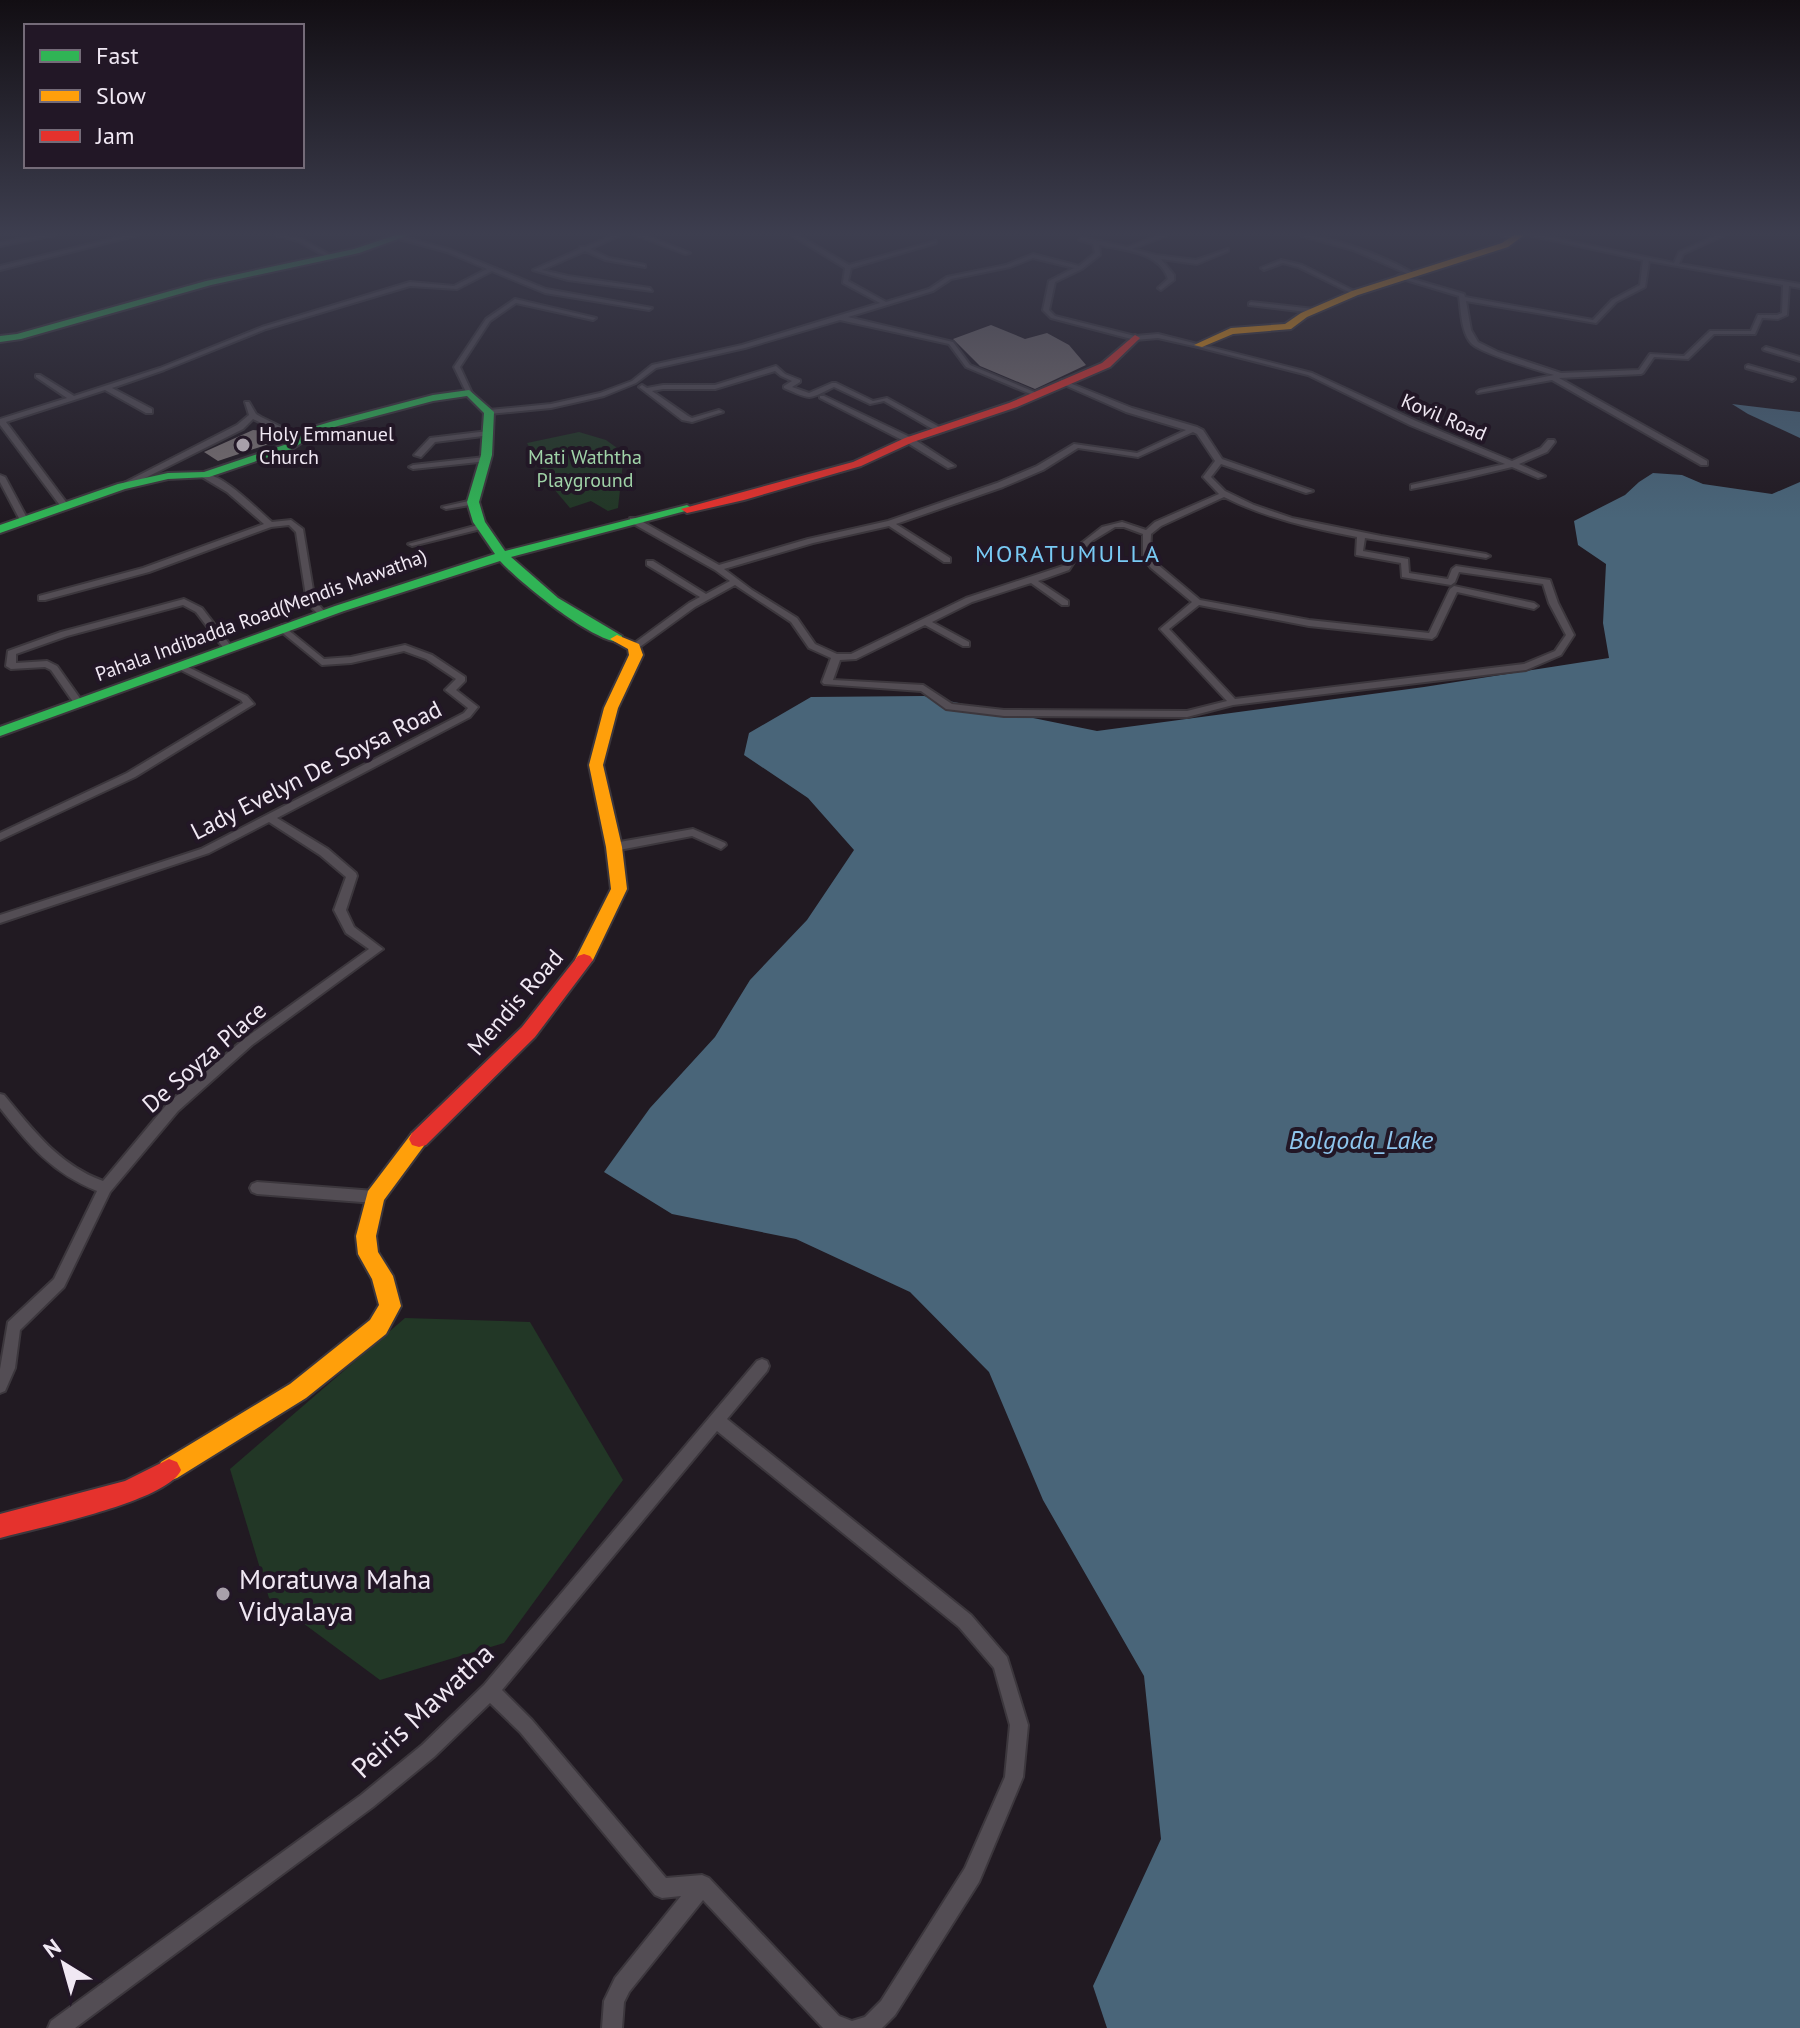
<svg xmlns="http://www.w3.org/2000/svg" width="1800" height="2028" viewBox="0 0 1800 2028" font-family="'PT Sans',sans-serif">
<style>
.green{fill:#223726}
.water{fill:#496579}
.building{fill:#776f71}
.lines{fill:none;stroke-linecap:round;stroke-linejoin:round}
.street-casing{stroke:#3c373d;stroke-width:4}
.fast-casing{stroke:#3c373d;stroke-width:4}
.slow-casing{stroke:#3c373d;stroke-width:4}
.jam-casing{stroke:#3c373d;stroke-width:4}
.street{fill:#534d54;fill-rule:evenodd}
.fast{fill:#30b455;fill-rule:evenodd}
.slow{fill:#ff9f0a;fill-rule:evenodd}
.jam{fill:#e5322d;fill-rule:evenodd}
.poi-dot{fill:#a8a0aa;stroke:#221726;stroke-width:3}
.labels{text-anchor:middle;dominant-baseline:central;stroke-width:8;stroke-linejoin:round;paint-order:stroke}
.far-street-label{font-size:20px;fill:#f0e8f3;stroke:#221726}
.far-poi-label{font-size:20px;fill:#f0e8f3;stroke:#221726;text-anchor:start}
.far-park-label{font-size:20px;fill:#a0d3a8;stroke:#221726}
.far-quarter-label{font-size:24px;letter-spacing:2px;fill:#78caf4;stroke:#221726}
.street-label{font-size:24px;fill:#f0e8f3;stroke:#221726}
.water-label{font-size:26px;font-style:italic;fill:#8fc6ee;stroke:#221726}
.near-poi-label{font-size:28px;fill:#f0e8f3;stroke:#221726;text-anchor:start}
.near-street-label{font-size:28px;fill:#f0e8f3;stroke:#221726}
</style>
<rect width="100%" height="100%" fill="#211a22"/>
<g class="green">
<polygon points="579,432 606,440 624,453 618,508 608,511 591,501 570,508 549,483 527,443"/>
<polygon points="405,1318 530,1322 623,1480 504,1643 380,1680 269,1598 230,1469"/>
</g>
<g class="water">
<polygon points="1732,404 1800,412 1800,438 1748,414"/>
<polygon points="1653,473 1682,475 1703,484 1772,494 1800,482 1800,2028 1107,2028 1093,1986 1161,1839 1144,1676 1043,1500 989,1372 910,1292 796,1239 672,1214 604,1172 650,1108 715,1037 750,980 807,920 854,850 808,798 744,755 749,733 811,697 924,696 1097,731 1424,687 1609,658 1603,623 1606,564 1578,545 1574,521 1625,495 1639,482"/>
</g>
<g class="building">
<polygon points="991,325 1025,339 1047,333 1069,345 1086,365 1035,389 980,366 953,339"/>
<polygon points="253,430 270,432 281,440 218,461 204,452"/>
</g>
<g class="lines">
<defs>
<g id="street">
<polygon points="41,235 55,235 0,246 0,242"/>
<polygon points="127,235 138,235 0,270 0,266"/>
<polygon points="277,235 302,239 332,256 327,257 298,241"/>
<polygon points="613,235 621,235 590,249 609,258 645,265 645,267 605,260 585,251 542,270 568,276 650,288 652,291 568,280 533,270 580,249 580,247 585,247"/>
<polygon points="636,235 645,235 690,253 685,254"/>
<path d="M 791,235 L 798,235 L 849,265 L 936,241 L 936,243 L 851,268 L 848,281 L 886,302 L 929,289 L 947,277 L 1006,265 L 1033,254 L 1079,266 L 1095,253 L 1093,244 L 1079,240 L 1081,237 L 1127,247 L 1159,235 L 1168,235 L 1132,249 L 1156,255 L 1196,260 L 1228,249 L 1228,251 L 1197,264 L 1161,259 L 1174,275 L 1174,280 L 1161,290 L 1158,288 L 1168,279 C 1160,252 1124,250 1099,245 L 1100,255 L 1082,269 L 1055,282 L 1049,310 L 1055,316 L 1135,336 L 1158,334 L 1312,373 L 1416,421 L 1512,461 L 1541,448 L 1548,440 L 1554,440 L 1555,442 L 1547,452 L 1519,464 L 1545,476 L 1538,478 L 1512,467 L 1466,478 L 1411,489 L 1411,485 L 1505,464 L 1410,425 L 1308,375 L 1198,347 L 1158,338 L 1135,340 L 1051,318 L 1043,310 L 1049,281 L 1074,268 L 1033,258 L 1010,267 L 951,279 L 933,291 L 848,317 L 953,342 L 970,365 L 1037,393 L 1037,395 L 1033,395 L 966,367 L 949,344 L 840,320 L 745,348 L 656,368 L 636,383 L 604,396 L 551,408 L 489,414 L 485,412 L 489,410 L 551,404 L 600,393 L 632,381 L 652,365 L 742,345 L 880,303 L 843,283 L 845,268 Z"/>
<path d="M 1299,235 C 1331,235 1386,257 1413,273 L 1408,274 L 1353,250 Z"/>
<polygon points="1500,235 1510,235 1516,238 1513,240"/>
<path d="M 1528,235 L 1540,235 L 1674,263 L 1679,252 L 1717,235 L 1725,235 L 1683,254 L 1679,264 L 1800,284 L 1800,288 L 1789,286 L 1787,315 L 1778,319 L 1762,318 L 1755,334 L 1714,334 L 1688,359 L 1654,357 L 1643,373 L 1641,374 L 1559,378 L 1707,461 L 1707,465 L 1701,465 L 1552,380 L 1478,393 L 1477,392 L 1480,390 L 1554,375 C 1538,370 1483,354 1472,344 C 1461,333 1461,310 1459,296 L 1396,277 L 1399,275 L 1464,294 L 1465,297 L 1593,320 L 1612,300 L 1640,285 L 1643,260 ZM 1649,261 L 1783,285 L 1782,313 L 1777,315 L 1758,315 L 1751,331 L 1710,331 L 1684,356 L 1650,354 L 1639,370 L 1561,373 L 1498,352 L 1478,342 L 1471,330 L 1466,301 L 1596,323 L 1616,302 L 1645,287 Z"/>
<polygon points="401,236 451,250 546,289 652,308 649,310 545,293 492,271 457,289 410,286 266,329 164,370 112,388 152,409 152,413 146,413 105,390 6,422 69,506 65,508 62,508 0,425 0,419 67,398 36,377 36,375 40,375 74,396 160,368 262,327 410,282 454,286 487,269 447,252 399,239"/>
<polygon points="1281,260 1302,265 1358,293 1353,294 1298,267 1283,263 1264,270 1261,268"/>
<polygon points="515,299 596,318 593,320 516,303 490,321 460,367 472,393 467,394 454,367 486,319"/>
<polygon points="1251,302 1314,309 1317,311 1314,313 1249,305 1249,303"/>
<polygon points="1766,347 1800,357 1800,361 1764,350 1763,349"/>
<polygon points="1748,365 1794,378 1795,379 1792,381 1746,368 1746,366"/>
<path d="M 776,366 L 785,374 L 800,380 L 800,382 L 792,387 L 809,393 L 832,383 L 836,383 L 873,401 L 887,398 L 943,429 L 936,431 L 884,401 L 870,404 L 834,387 C 807,400 812,400 784,388 L 784,386 L 792,381 L 781,376 L 775,371 L 715,389 L 663,389 L 652,391 L 688,416 L 692,418 L 719,410 L 723,412 L 692,422 L 682,420 L 639,387 L 642,385 L 647,388 L 663,385 L 715,385 Z"/>
<path d="M 1062,380 L 1132,408 L 1197,427 L 1203,430 L 1222,459 L 1313,491 L 1306,493 L 1221,464 L 1211,477 L 1225,491 L 1254,505 L 1292,518 L 1381,536 L 1486,554 L 1490,556 L 1486,558 L 1365,538 L 1363,551 L 1408,559 L 1409,573 L 1448,579 L 1452,569 L 1456,566 L 1550,580 L 1558,603 L 1574,635 L 1561,655 L 1526,670 L 1233,705 L 1187,717 L 1004,716 L 946,709 L 921,691 L 824,684 L 822,682 L 831,658 L 809,648 L 791,622 L 735,585 L 695,607 L 637,649 L 631,649 L 629,647 L 689,603 L 700,597 L 647,565 L 647,561 L 653,561 L 706,594 L 730,581 L 715,570 L 630,522 L 630,518 L 636,518 L 719,565 L 808,539 L 888,521 L 997,483 L 1037,466 L 1074,444 L 1137,453 L 1186,430 L 1126,412 L 1060,383 L 1059,382 ZM 1193,432 L 1197,434 L 1215,461 L 1203,477 L 1219,494 L 1155,522 L 1146,530 L 1122,522 L 1102,527 L 1079,545 L 1063,566 L 966,598 L 851,654 L 837,654 L 815,644 L 797,618 L 752,590 L 724,569 L 813,543 L 889,526 L 944,562 L 950,562 L 950,558 L 896,524 L 1003,487 L 1043,470 L 1078,448 L 1138,457 ZM 1224,497 C 1266,518 1311,528 1357,537 L 1356,555 L 1401,563 L 1402,577 L 1451,585 L 1455,582 L 1459,572 L 1543,584 L 1549,603 L 1566,635 L 1555,651 L 1524,664 L 1235,699 L 1169,629 L 1199,605 L 1309,626 L 1432,639 L 1436,636 L 1457,592 L 1534,609 L 1538,606 L 1534,603 L 1454,586 L 1450,589 L 1429,633 L 1309,620 L 1200,600 L 1157,564 L 1150,555 L 1151,534 L 1161,526 ZM 1115,527 L 1124,527 L 1143,534 L 1143,557 L 1151,568 L 1192,602 L 1160,629 L 1227,701 L 1187,711 L 1004,710 L 952,704 L 923,685 L 833,680 L 840,660 L 856,659 L 925,625 L 963,646 L 969,646 L 969,642 L 932,622 L 972,602 L 1031,583 L 1062,605 L 1068,605 L 1068,601 L 1038,581 L 1069,570 L 1078,556 L 1092,541 Z"/>
<polygon points="820,396 824,396 912,438 955,466 948,468 906,442 820,398"/>
<polygon points="245,402 249,402 256,414 261,417 304,438 297,440 253,419 243,429 125,488 118,486 237,425 249,415"/>
<polygon points="488,431 492,433 491,435 435,442 421,457 414,455 430,438"/>
<polygon points="485,457 488,457 488,461 413,469 409,467 413,465"/>
<path d="M 202,473 C 225,475 254,507 272,522 L 291,520 L 303,529 L 314,596 L 317,603 L 326,613 L 325,615 L 319,615 L 310,606 L 306,596 L 296,532 L 289,525 L 271,527 L 149,572 L 45,600 L 39,600 L 39,596 L 143,568 L 264,524 L 227,492 L 202,477 Z"/>
<polygon points="0,475 5,477 28,520 27,522 20,520 0,482"/>
<polygon points="473,500 477,502 476,504 446,509 442,507"/>
<polygon points="482,524 485,524 485,528 412,546 408,544"/>
<polygon points="184,599 202,608 231,646 231,650 225,650 196,612 183,605 67,636 16,654 16,663 47,661 57,666 84,704 82,706 76,706 51,670 45,667 11,669 6,666 8,651 61,632"/>
<path d="M 282,625 L 324,659 L 351,657 L 405,645 L 432,655 L 465,677 L 465,681 L 456,690 L 478,707 L 470,717 L 277,818 L 328,849 L 356,873 L 357,876 L 346,910 L 354,927 L 383,949 L 252,1045 L 178,1111 L 110,1192 L 64,1287 L 20,1330 L 15,1368 L 5,1391 L 0,1393 L 0,1369 L 8,1322 L 54,1279 L 97,1191 C 52,1173 29,1145 0,1108 L 0,1094 L 4,1095 C 33,1130 59,1165 103,1181 L 168,1103 L 244,1039 L 369,949 L 346,933 L 334,910 L 346,877 L 320,855 L 269,822 L 209,853 L 0,923 L 0,915 L 201,849 L 464,713 L 468,708 L 445,690 L 456,679 L 426,659 L 404,651 L 351,663 L 322,665 L 279,630 L 278,628 Z"/>
<polygon points="182,664 247,696 254,704 135,777 0,840 0,833 127,773 243,703 241,700 179,669 177,667"/>
<polygon points="693,829 725,843 726,845 721,849 692,836 614,851 609,847 614,843"/>
<polygon points="257,1182 375,1191 380,1193 382,1197 380,1201 375,1203 257,1194 252,1192 250,1188 252,1184"/>
<path d="M 762,1359 L 767,1361 L 769,1366 L 767,1371 L 727,1419 L 971,1615 L 1007,1657 L 1028,1725 L 1023,1777 L 979,1882 L 895,2015 L 882,2028 L 823,2028 L 703,1900 L 629,1992 L 624,2002 L 622,2028 L 602,2028 L 604,2001 L 615,1978 L 681,1896 L 662,1898 L 655,1895 L 520,1732 L 490,1703 L 434,1757 L 373,1807 L 75,2028 L 48,2028 L 51,2021 L 361,1795 L 422,1745 L 484,1685 L 757,1361 ZM 717,1431 L 959,1627 L 994,1668 L 1010,1725 L 1005,1777 L 965,1868 L 881,2001 L 865,2017 L 852,2021 L 839,2016 L 709,1878 L 702,1875 L 666,1878 L 532,1720 L 502,1690 Z"/>
</g>
<g id="fast">
<polygon points="396,235 409,235 359,253 211,285 21,339 0,342 0,336 17,334 206,281 354,249"/>
<path d="M 469,390 L 494,412 L 492,455 L 479,502 L 485,522 L 505,551 L 687,505 L 693,509 L 511,557 L 558,598 L 622,636 L 622,642 C 596,645 518,581 500,561 L 344,611 L 0,736 L 0,727 L 335,606 L 495,554 L 473,522 L 467,502 L 481,455 L 484,413 L 467,396 L 433,401 L 338,426 L 318,432 L 292,449 L 209,477 L 168,479 L 125,489 L 0,533 L 0,525 L 118,484 L 168,473 L 204,472 L 284,445 L 310,428 L 330,422 L 433,395 Z"/>
</g>
<g id="slow">
<polygon points="1514,235 1524,235 1508,247 1358,295 1307,317 1291,329 1233,334 1202,347 1194,345 1231,328 1285,324 1301,313 1352,291 1502,243"/>
<polygon points="617,635 639,644 643,655 618,708 603,765 622,847 627,889 593,960 584,966 575,960 611,889 606,847 589,765 604,708 629,655 628,649 610,639"/>
<polygon points="419,1131 426,1133 429,1139 384,1200 376,1236 378,1252 393,1276 401,1306 386,1334 306,1398 177,1478 169,1481 161,1478 157,1470 161,1462 290,1384 370,1320 379,1305 372,1279 358,1254 356,1236 368,1191 412,1133"/>
</g>
<g id="jam">
<polygon points="1135,335 1140,338 1138,340 1110,367 1017,407 913,442 861,466 744,500 687,513 681,509 853,462 905,438 1009,403 1102,363"/>
<polygon points="584,954 590,956 593,960 590,964 535,1037 426,1145 419,1147 412,1145 409,1139 412,1133 522,1027 578,956"/>
<path d="M 169,1459 L 177,1462 L 181,1470 C 167,1502 36,1528 0,1538 L 0,1514 L 125,1481 Z"/>
</g>
</defs>
<use href="#street" class="street-casing"/>
<use href="#fast" class="fast-casing"/>
<use href="#slow" class="slow-casing"/>
<use href="#jam" class="jam-casing"/>
<use href="#street" class="street"/>
<use href="#fast" class="fast"/>
<use href="#slow" class="slow"/>
<use href="#jam" class="jam"/>
</g>
<linearGradient id="sky" x2="0" y2="1"><stop stop-color="#120e13"/><stop offset="0.45" stop-color="#3d3e4f"/><stop offset="1" stop-color="#3d3e4f" stop-opacity="0"/></linearGradient>
<rect width="1800" height="519" fill="url(#sky)"/>
<g class="poi-dot">
<circle cx="243" cy="445" r="8"/>
<circle cx="223" cy="1594" r="8"/>
</g>
<g class="labels">
<g class="far-street-label">
<text transform="translate(1444 417) rotate(23)">Kovil Road</text>
<text transform="translate(261 615) rotate(-20)">Pahala Indibadda Road(Mendis Mawatha)</text>
</g>
<g class="far-poi-label">
<text x="259" y="434">Holy Emmanuel<tspan x="259" dy="23">Church</tspan></text>
</g>
<g class="far-park-label">
<text x="585" y="457">Mati Waththa<tspan x="585" dy="23">Playground</tspan></text>
</g>
<g class="far-quarter-label">
<text x="1068" y="553">MORATUMULLA</text>
</g>
<g class="street-label">
<text transform="translate(316 770) rotate(-27)">Lady Evelyn De Soysa Road</text>
<text transform="translate(515 1002) rotate(-49)">Mendis Road</text>
<text transform="translate(204 1057) rotate(-41)">De Soyza Place</text>
</g>
<g class="water-label">
<text x="1361" y="1139">Bolgoda_Lake</text>
</g>
<g class="near-poi-label">
<text x="239" y="1578">Moratuwa Maha<tspan x="239" dy="32">Vidyalaya</tspan></text>
</g>
<g class="near-street-label">
<text transform="translate(422 1710) rotate(-43)">Peiris Mawatha</text>
</g>
</g>
<rect x="24" y="24" width="280" height="144" fill="#221726" stroke="#746b78" stroke-width="2"/>
<rect x="40" y="50" width="40" height="12" fill="#30b455" stroke="#746b78" stroke-width="2"/>
<text x="96" y="64" font-size="24" fill="#f0e8f3">Fast</text>
<rect x="40" y="90" width="40" height="12" fill="#ff9f0a" stroke="#746b78" stroke-width="2"/>
<text x="96" y="104" font-size="24" fill="#f0e8f3">Slow</text>
<rect x="40" y="130" width="40" height="12" fill="#e5322d" stroke="#746b78" stroke-width="2"/>
<text x="96" y="144" font-size="24" fill="#f0e8f3">Jam</text>
<g transform="translate(64 1964) rotate(323)" stroke="#221726" stroke-width="6" paint-order="stroke">
<path d="M0-6L14 30L0 20L-14 30Z" fill="#f0e8f3"/>
<text y="-12" font-size="22" font-weight="bold" text-anchor="middle" fill="#f0e8f3">N</text>
</g>
</svg>
